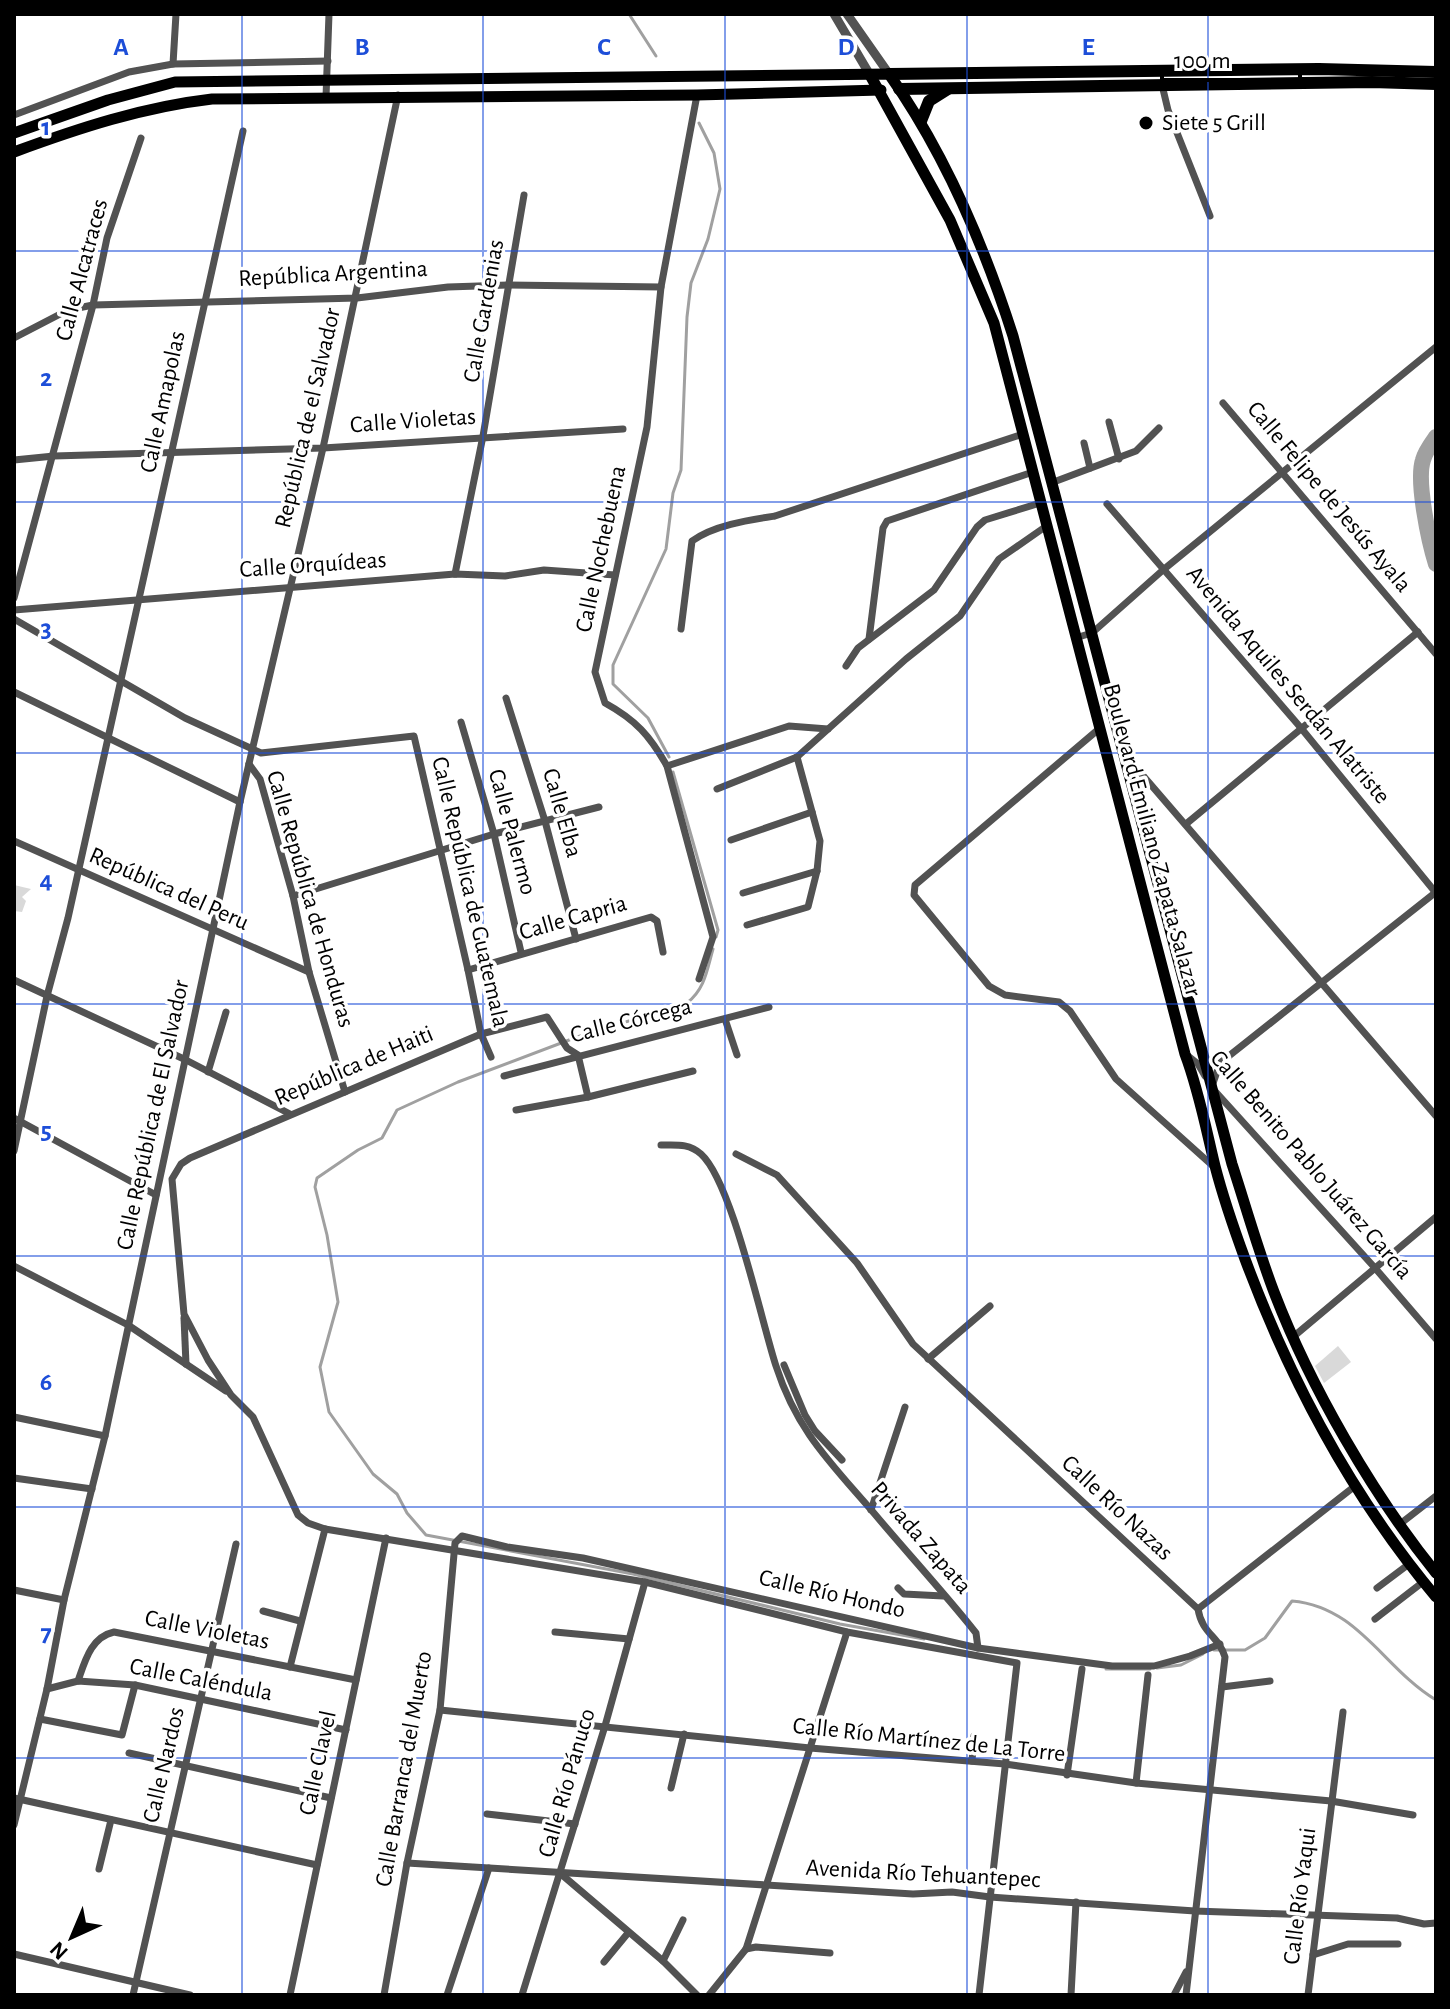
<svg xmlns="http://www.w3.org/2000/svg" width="1450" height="2009" viewBox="0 0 1450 2009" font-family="'Alegreya Sans',sans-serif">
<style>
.green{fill:#d9d9d9}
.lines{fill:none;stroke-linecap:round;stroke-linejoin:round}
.stream{stroke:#a0a0a0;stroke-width:3}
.river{stroke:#a0a0a0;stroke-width:16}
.minor{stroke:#525252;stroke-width:7}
.tertiary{stroke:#525252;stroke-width:9}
.primary{stroke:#000;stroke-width:11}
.trunk{stroke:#000;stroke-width:12}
.grid{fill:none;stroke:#1d4ed8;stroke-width:2;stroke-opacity:0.55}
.poi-dot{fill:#000;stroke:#fff;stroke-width:3}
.labels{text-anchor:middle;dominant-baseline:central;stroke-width:7;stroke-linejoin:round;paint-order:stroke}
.poi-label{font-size:24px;fill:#000;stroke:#fff;text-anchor:start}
.street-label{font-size:24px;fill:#000;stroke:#fff}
.grid-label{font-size:26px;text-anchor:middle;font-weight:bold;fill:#1d4ed8;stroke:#fff;stroke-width:7;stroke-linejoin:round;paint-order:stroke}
</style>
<rect width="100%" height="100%" fill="#fff"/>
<g class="green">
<polygon points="14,885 31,889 22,897 26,901 22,912 14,911"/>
<polygon points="1338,1346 1351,1362 1324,1383 1315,1366"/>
</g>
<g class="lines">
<g class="stream">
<polyline points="629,14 656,56"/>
<polyline points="669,757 648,718 613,684 613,665 666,549 673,493 681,470 687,317 691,283 708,239 720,189 714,153 699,123"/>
<polyline points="673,772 718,930 716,937"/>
<path d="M 713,949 C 707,970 705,989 687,1003 L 577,1037 L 458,1082 L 397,1110 L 382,1138 L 358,1150 L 317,1178 L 315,1187 L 327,1235 L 338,1302 L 320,1367 L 329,1412 L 373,1474 L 397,1494 L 407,1513 L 426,1535 L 633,1574 L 840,1624 L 924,1639"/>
<path d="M 1214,1650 L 1245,1650 L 1265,1638 L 1292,1601 C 1359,1607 1383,1668 1436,1700"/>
<polyline points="1157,1668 1181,1665 1203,1654"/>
<polyline points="1106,1669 1150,1669"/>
</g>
<path class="river" d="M 1436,437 C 1431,444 1425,452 1423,460 C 1416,481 1429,542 1436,564"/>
<g class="minor">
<polyline points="173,64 176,14"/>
<polyline points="1162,85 1168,110 1210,216"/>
<path d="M 697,95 L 661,287 L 647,427 L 595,672 L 605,703 C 636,720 650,736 667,766 L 713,937 L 699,979"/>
<polyline points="326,97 329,14"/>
<polyline points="14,115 129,72 173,64 328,61"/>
<polyline points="14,338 68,310 93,305 357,298 448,287 508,285 661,287"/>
<polyline points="1223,403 1436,654"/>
<polyline points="1109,422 1119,459"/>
<polyline points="1084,443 1090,468"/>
<polyline points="14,460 54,456 323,448 623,429"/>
<polyline points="1051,483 1136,451 1159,428"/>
<polyline points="1107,504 1301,728 1436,893"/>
<polyline points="455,574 483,436 524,195"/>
<polyline points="14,598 93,305 107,238 141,138"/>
<polyline points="14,610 455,574 505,576 544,570 615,575"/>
<polyline points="14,619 185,718 261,753 414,736 468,970 481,1034 491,1057"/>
<path d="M 681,629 L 692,541 C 714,525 749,520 775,516 L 1023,434"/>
<polyline points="1075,638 1092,633 1163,570 1436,347"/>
<polyline points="869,639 883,528 887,521 1033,472"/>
<polyline points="846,666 858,648 934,590 977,527 985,520 1040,503"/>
<polyline points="14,692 240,802"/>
<polyline points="506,698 545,821 576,939"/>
<polyline points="461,722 494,834 521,952"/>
<polyline points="1100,728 915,885 914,895 989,986 1005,995 1059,1002 1070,1011 1116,1079 1214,1167"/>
<polyline points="1127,757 1436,1116"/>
<polyline points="249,764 260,779 293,896 309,972 345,1092"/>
<polyline points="667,766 789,726 828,729"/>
<polyline points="717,789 797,757 906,659 960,616 999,559 1045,527"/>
<polyline points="1186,824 1418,632"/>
<polyline points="731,840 812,812"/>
<polyline points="14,841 309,972"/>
<polyline points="743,893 817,871"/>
<polyline points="293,896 494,834 599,807"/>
<polyline points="747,925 808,907 817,871 820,841 797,757"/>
<polyline points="468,970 651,917 657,921 663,952"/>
<polyline points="14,980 186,1060 290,1114"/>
<polyline points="725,1019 737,1055"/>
<polyline points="1188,1056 1198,1064 1205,1076"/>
<polyline points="208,1072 226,1012"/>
<polyline points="504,1076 769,1007"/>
<polyline points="1212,1086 1220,1063 1436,892"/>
<polyline points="1214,1090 1375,1268 1436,1339"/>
<polyline points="588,1097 578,1055 567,1048 547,1017 481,1034 190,1158 181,1164 172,1179 184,1314 208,1360 231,1395 253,1417 298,1515 308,1523 325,1529 645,1582 847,1632 1017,1663 979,1995"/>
<polyline points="516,1110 588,1097 693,1071"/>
<polyline points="14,1118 156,1195"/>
<path d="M 661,1145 C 676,1145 689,1143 701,1154 C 732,1182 761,1320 776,1366 C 797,1431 830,1462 873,1512 C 904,1549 937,1585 968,1623 L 976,1633 L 978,1648"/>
<polyline points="14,1151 47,996 68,918 243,131"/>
<path d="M 736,1154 L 777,1175 L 857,1263 L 913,1344 L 1198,1609 C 1202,1634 1219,1636 1225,1657 L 1186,1995"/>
<polyline points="14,1266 128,1325 226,1391"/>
<polyline points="184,1318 186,1364"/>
<polyline points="1293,1337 1436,1217"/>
<polyline points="928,1359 990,1306"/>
<polyline points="784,1365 805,1415 815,1431 842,1460"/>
<polyline points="14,1417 105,1436"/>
<polyline points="14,1478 92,1489"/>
<polyline points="871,1510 905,1407"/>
<polyline points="1400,1524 1436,1496"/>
<polyline points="898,1588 904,1594 943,1596"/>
<polyline points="1377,1588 1409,1564"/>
<polyline points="14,1590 64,1600"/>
<polyline points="1198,1609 1355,1486"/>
<polyline points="263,1611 300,1621"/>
<polyline points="1375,1619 1423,1582"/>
<polyline points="555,1632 629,1639"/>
<polyline points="290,1667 325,1529"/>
<path d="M 78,1681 C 85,1661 91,1637 114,1632 L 356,1680"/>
<polyline points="1222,1687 1270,1681"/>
<polyline points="47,1689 78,1681 135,1685 346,1730"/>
<polyline points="440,1710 810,1748 1005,1764 1136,1783 1331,1801 1413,1815"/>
<polyline points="40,1719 122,1735 135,1685"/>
<polyline points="129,1753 331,1798"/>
<polyline points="972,1761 974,1736"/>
<polyline points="1067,1775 1082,1669"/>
<polyline points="1136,1783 1148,1675"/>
<polyline points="671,1788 684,1734"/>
<polyline points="14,1798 317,1865"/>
<polyline points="487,1814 575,1824"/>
<polyline points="14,1825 47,1689 64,1600 105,1436 240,802 323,448 398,95"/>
<polyline points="407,1863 913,1894 952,1892 990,1897 1195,1911 1397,1918 1424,1924 1436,1923"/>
<polyline points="99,1869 111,1820"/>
<polyline points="561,1874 663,1961 697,1995"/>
<polyline points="746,1949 756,1947 830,1953"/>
<polyline points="14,1954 190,1995"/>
<polyline points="1313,1955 1348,1944 1398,1944"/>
<polyline points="663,1961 683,1920"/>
<polyline points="604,1962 628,1933"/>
<polyline points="133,1995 236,1544"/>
<polyline points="290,1995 386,1538"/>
<polyline points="384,1995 407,1863 440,1710 455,1543 462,1536 507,1547 583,1558 978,1648 1112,1666 1154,1666 1190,1656 1220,1644"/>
<polyline points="447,1995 489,1868"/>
<polyline points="522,1995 605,1726 645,1582"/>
<polyline points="709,1995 746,1949 847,1632"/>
<polyline points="1071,1995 1076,1902"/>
<polyline points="1174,1995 1186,1972"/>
<polyline points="1308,1995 1343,1712"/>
</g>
<g class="tertiary">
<polyline points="834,14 870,75"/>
<polyline points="847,14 889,74"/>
</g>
<g class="primary">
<path d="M 870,75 L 950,220 L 994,323 L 1185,1054 C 1199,1091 1206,1129 1215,1166 C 1223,1197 1234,1229 1245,1259 C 1290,1380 1353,1498 1436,1597"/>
<path d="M 14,133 L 108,100 L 175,82 L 889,74 C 944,152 984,245 1013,336 L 1232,1164 C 1246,1207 1258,1250 1274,1292 C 1310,1386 1373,1495 1436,1573"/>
<path d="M 14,152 C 79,128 143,107 212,99 L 697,95 L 881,90"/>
</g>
<g class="trunk">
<polyline points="889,74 1319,69 1436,72"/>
<polyline points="899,89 1372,82 1436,84"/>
<polyline points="921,121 929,101 948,89"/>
</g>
</g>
<path class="grid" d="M 242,14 L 242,1995M 483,14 L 483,1995M 725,14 L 725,1995M 967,14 L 967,1995M 1208,14 L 1208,1995M 14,251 L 1436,251M 14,502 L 1436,502M 14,753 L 1436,753M 14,1004 L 1436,1004M 14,1256 L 1436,1256M 14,1507 L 1436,1507M 14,1758 L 1436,1758"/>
<circle class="poi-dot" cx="1146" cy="123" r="8"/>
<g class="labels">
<g class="poi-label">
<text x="1162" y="123">Siete 5 Grill</text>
</g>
<g class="street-label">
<text transform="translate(82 270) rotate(-75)">Calle Alcatraces</text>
<text transform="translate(333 274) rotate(-3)">República Argentina</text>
<text transform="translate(484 311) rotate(-80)">Calle Gardenias</text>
<text transform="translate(163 402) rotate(-78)">Calle Amapolas</text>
<text transform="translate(308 418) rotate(-77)">República de el Salvador</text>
<text transform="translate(413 421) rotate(-4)">Calle Violetas</text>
<text transform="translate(1329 497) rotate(50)">Calle Felipe de Jesús Ayala</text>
<text transform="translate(601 549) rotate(-78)">Calle Nochebuena</text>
<text transform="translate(313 565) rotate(-4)">Calle Orquídeas</text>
<text transform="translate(1288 685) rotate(50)">Avenida Aquiles Serdán Alatriste</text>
<text transform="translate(562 813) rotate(74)">Calle Elba</text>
<text transform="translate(512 832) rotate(75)">Calle Palermo</text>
<text transform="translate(1152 840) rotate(75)">Boulevard Emiliano Zapata Salazar</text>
<text transform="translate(169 889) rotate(24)">República del Peru</text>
<text transform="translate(470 892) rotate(77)">Calle República de Guatemala</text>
<text transform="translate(310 899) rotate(74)">Calle República de Honduras</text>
<text transform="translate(573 918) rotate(-16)">Calle Capria</text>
<text transform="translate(631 1021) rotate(-14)">Calle Córcega</text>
<text transform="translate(354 1066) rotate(-23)">República de Haiti</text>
<text transform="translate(153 1115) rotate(-78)">Calle República de El Salvador</text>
<text transform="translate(1311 1165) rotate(49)">Calle Benito Pablo Juárez García</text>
<text transform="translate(1117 1508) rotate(43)">Calle Río Nazas</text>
<text transform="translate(921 1538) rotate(49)">Privada Zapata</text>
<text transform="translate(832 1594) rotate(13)">Calle Río Hondo</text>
<text transform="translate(207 1630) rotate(11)">Calle Violetas</text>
<text transform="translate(201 1680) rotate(11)">Calle Caléndula</text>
<text transform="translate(929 1740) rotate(6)">Calle Río Martínez de La Torre</text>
<text transform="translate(318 1763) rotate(-78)">Calle Clavel</text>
<text transform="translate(164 1765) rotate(-77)">Calle Nardos</text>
<text transform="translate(404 1769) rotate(-80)">Calle Barranca del Muerto</text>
<text transform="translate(567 1783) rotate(-74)">Calle Río Pánuco</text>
<text transform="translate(923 1874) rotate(3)">Avenida Río Tehuantepec</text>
<text transform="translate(1300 1896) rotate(-83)">Calle Río Yaqui</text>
</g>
</g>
<g class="grid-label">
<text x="121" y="55">A</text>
<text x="362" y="55">B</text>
<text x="604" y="55">C</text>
<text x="846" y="55">D</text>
<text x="1088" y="55">E</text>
<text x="46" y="135">1</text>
<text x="46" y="386">2</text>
<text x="46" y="637">3</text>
<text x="46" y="888">4</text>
<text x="46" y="1139">5</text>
<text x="46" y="1390">6</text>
<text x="46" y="1641">7</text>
</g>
<rect width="1450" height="2009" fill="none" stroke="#000000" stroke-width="32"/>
<g transform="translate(72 1937) rotate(224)" stroke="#ffffff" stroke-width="6" paint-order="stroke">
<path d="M0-6L14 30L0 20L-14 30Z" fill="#000000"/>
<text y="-12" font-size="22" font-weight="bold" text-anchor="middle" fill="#000000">N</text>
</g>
<path d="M1162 68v12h138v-12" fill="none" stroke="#000000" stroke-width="4"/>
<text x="1174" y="68" font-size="24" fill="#000000" stroke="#ffffff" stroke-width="6" paint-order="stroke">100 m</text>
</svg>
